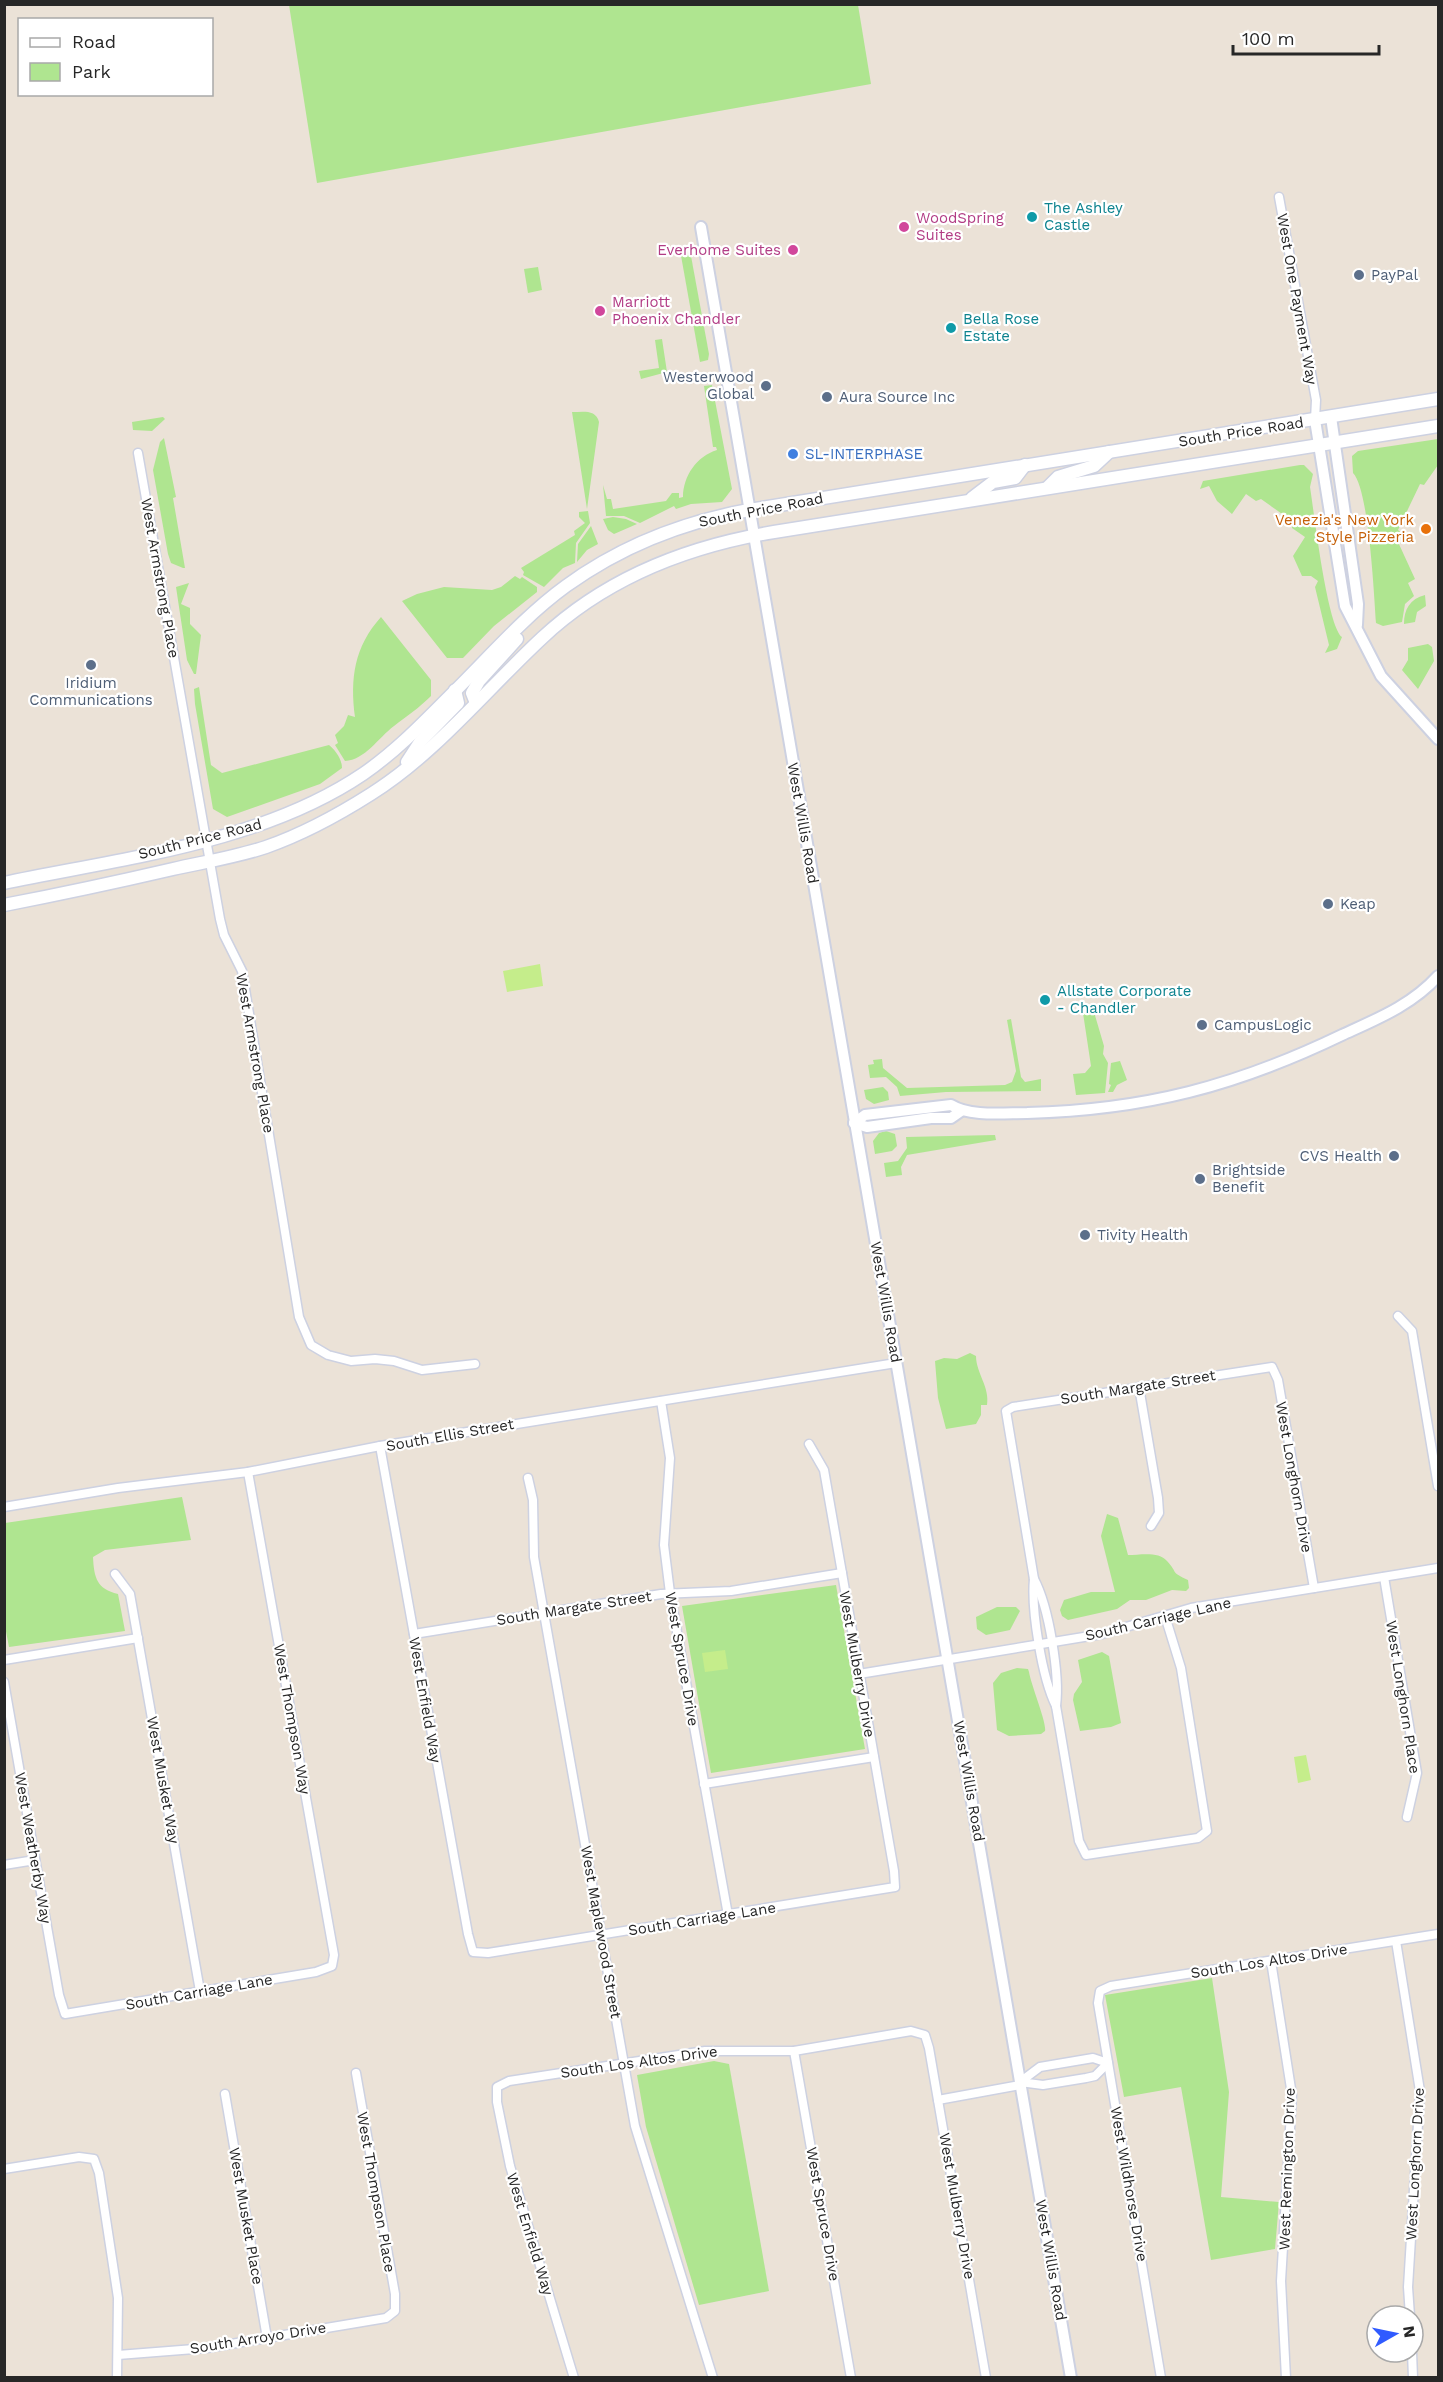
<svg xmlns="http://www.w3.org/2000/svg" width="1443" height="2382" viewBox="0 0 1443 2382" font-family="'Work Sans',sans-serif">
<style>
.green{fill:#afe590}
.pitch{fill:#c5ed8b}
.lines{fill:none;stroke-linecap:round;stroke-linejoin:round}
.minor-casing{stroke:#cdd1e1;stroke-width:11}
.tertiary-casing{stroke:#cdd1e1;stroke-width:14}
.secondary-casing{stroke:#cdd1e1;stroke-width:15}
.minor{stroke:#fff;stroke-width:8}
.tertiary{stroke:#fff;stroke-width:10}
.secondary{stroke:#fff;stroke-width:12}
.culture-dot{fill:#0f9aa8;stroke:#fff;stroke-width:2}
.hotel-dot{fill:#d1479c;stroke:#fff;stroke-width:2}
.service-dot{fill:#5c6f8a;stroke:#fff;stroke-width:2}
.shop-dot{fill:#3f7fe0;stroke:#fff;stroke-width:2}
.food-dot{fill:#e8710a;stroke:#fff;stroke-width:2}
.labels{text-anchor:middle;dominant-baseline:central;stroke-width:4.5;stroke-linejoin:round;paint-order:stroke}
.culture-label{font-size:15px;fill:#0d838f;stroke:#fff;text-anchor:start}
.hotel-label{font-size:15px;fill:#b23c85;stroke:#fff;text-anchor:start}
.service-label{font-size:15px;fill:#4e5e75;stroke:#fff;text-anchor:start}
.street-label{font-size:15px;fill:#272727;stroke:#fff}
.shop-label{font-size:15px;fill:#366cbe;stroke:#fff;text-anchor:start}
.food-label{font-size:15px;fill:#c56008;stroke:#fff;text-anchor:end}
</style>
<rect width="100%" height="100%" fill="#ebe2d7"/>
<g class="green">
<polygon points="289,5 858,5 871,84 317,183"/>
<polygon points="683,246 691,256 709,354 708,360 700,362 680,250"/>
<polygon points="538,267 542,290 528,293 524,269"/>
<polygon points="662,339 667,372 641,379 639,371 659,368 655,340"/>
<path d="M 712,385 L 732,489 L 722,502 L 691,504 L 676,509 L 674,506 L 640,523 L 624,516 L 606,516 L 603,485 L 607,499 L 611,499 L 613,509 L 666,501 L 672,493 L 679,493 L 679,498 L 683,497 C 683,476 697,456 717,450 L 716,447 L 713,447 L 704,386 Z"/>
<path d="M 572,412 C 583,412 596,409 599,422 L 587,509 Z"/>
<polygon points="163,417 165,419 152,431 133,430 132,422"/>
<polygon points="164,438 176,497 173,498 185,568 183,568 171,563 168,554 153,470 160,442"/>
<path d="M 1438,439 L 1438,465 L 1424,485 L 1420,484 L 1398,530 L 1403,534 L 1398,542 L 1415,579 L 1408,583 L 1414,596 L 1405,604 L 1402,622 L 1383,626 L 1376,623 C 1374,595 1369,489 1353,473 L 1352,456 L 1358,451 Z"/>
<path d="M 1300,465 L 1304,465 L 1313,474 L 1310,487 C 1314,512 1327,625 1342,637 L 1337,649 L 1325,653 L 1329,645 L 1315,587 L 1318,581 L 1311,576 L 1302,576 L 1293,556 L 1305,537 L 1292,528 L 1292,521 L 1261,499 L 1256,501 L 1246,494 L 1232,514 L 1217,501 L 1209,486 L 1200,489 L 1203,481 Z"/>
<polygon points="588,511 590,523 576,543 575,563 563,568 544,587 523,575 524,572 521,568 575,535 574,531 585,523 579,517 579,512"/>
<polygon points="613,517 626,519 637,524 614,534 608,530 603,519"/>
<polygon points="591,526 598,544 587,550 577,562 578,544"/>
<polygon points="515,576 520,579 522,577 537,587 537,592 494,626 463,658 447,658 402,601 417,594 444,587 492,590 501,587"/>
<polygon points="189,583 181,604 190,608 190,624 201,635 196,674 194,674 187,660 176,587"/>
<path d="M 1425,595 L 1426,606 L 1417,612 L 1415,622 L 1404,624 C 1404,609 1410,599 1425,595 Z"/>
<path d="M 381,617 L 431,680 L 431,696 C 419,708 407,716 394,726 C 378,738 365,760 345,761 L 335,745 L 338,743 L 335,735 L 344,726 L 348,715 L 355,717 C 350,679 354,647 381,617 Z"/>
<polygon points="1428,644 1432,647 1434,661 1418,689 1402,670 1408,660 1408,648"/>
<path d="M 199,687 L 211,765 L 222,773 L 329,745 C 334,749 342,758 342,768 L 320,784 L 227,817 L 213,809 L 195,704 L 194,689 Z"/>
<polygon points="1094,1012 1104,1046 1103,1054 1108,1063 1105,1093 1076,1095 1073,1074 1085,1073 1091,1066 1083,1013"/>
<polygon points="1011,1019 1021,1077 1025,1082 1041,1079 1041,1091 946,1092 900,1096 897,1087 886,1077 870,1078 868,1065 874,1064 873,1060 882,1059 883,1068 907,1088 1005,1085 1012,1082 1016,1071 1007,1020"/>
<polygon points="1120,1061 1127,1080 1117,1085 1113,1092 1108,1092 1111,1085 1109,1084 1111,1063"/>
<polygon points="883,1087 888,1092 889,1100 874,1104 866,1099 864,1090"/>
<polygon points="886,1131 895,1134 897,1146 892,1151 875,1154 873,1141 879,1133"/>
<polygon points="995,1135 996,1140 907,1155 901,1167 902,1175 886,1177 884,1163 898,1161 907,1148 906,1137"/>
<path d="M 970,1353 L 976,1356 C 976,1373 990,1387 987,1405 L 981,1405 L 981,1415 L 976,1424 L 946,1429 L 938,1398 L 935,1361 L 944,1358 L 957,1359 Z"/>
<path d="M 182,1497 L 191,1540 L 105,1550 L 93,1557 C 94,1578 97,1589 118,1594 L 125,1631 L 9,1647 L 4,1621 L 5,1523 Z"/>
<path d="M 1107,1514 L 1118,1518 L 1128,1555 C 1140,1555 1159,1551 1167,1561 C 1179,1574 1169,1571 1188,1580 L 1189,1588 L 1186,1591 L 1172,1590 L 1146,1600 L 1130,1600 L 1117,1609 L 1068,1620 L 1062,1616 L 1060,1610 L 1064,1600 L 1091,1592 L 1115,1592 L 1101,1536 Z"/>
<polygon points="836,1585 865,1749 711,1773 682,1606"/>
<polygon points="997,1607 1016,1607 1020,1611 1010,1630 986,1635 977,1629 976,1617"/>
<polygon points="1102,1652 1109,1656 1121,1723 1111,1727 1080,1731 1073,1700 1074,1694 1082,1682 1078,1660"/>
<path d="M 1017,1668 L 1028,1669 L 1029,1672 C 1031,1685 1047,1723 1045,1731 L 1041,1734 L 1009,1736 L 997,1730 L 993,1683 L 1001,1673 Z"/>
<polygon points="1212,1978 1229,2092 1221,2197 1279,2202 1275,2249 1211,2260 1181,2087 1124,2097 1105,1995"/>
<polygon points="714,2061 729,2064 769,2291 699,2305 646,2127 637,2075"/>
</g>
<g class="pitch">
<polygon points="540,964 543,986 507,992 503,971"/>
<polygon points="725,1650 728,1669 705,1672 702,1653"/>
<polygon points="1306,1755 1311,1780 1298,1783 1294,1757"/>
</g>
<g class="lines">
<defs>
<g id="minor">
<polyline points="1279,197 1316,400 1315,420"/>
<polyline points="138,453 220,919 224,935 242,971 299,1317 311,1345 328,1355 351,1361 375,1359 394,1361 422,1370 475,1364"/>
<polyline points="1398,1316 1412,1331 1438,1486"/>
<polyline points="1139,1387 1158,1498 1159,1513 1151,1526"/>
<polyline points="661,1401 670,1458 664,1545 670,1593 728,1915"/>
<polyline points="380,1446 468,1934 473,1952 488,1953 895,1887 894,1871 824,1470 809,1444"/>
<polyline points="528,1478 533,1500 534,1557 635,2126 713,2378"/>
<polyline points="4,1507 118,1488 248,1472 380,1446 896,1363"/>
<polyline points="115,1574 130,1594 200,1991"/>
<polyline points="1384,1577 1417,1773 1407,1817"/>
<path d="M 1034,1579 C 1049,1607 1060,1675 1056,1706"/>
<path d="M 1165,1616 L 1181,1668 L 1207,1831 L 1198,1838 L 1086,1855 L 1079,1841 L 1056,1706 C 1042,1678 1031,1610 1034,1579 L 1006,1411 L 1013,1407 L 1272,1367 L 1278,1380 L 1314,1588"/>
<polyline points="414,1634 661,1594 731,1591 842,1573"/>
<polyline points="4,1660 138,1638"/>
<polyline points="859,1674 1102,1634 1191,1608 1438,1568"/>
<polyline points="4,1682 59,1995 65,2014 316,1972 332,1966 334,1955 248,1472"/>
<polyline points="704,1784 874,1757"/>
<polyline points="4,1865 35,1860"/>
<polyline points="1396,1941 1420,2091 1408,2287 1410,2316"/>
<polyline points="1271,1961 1292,2095 1281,2281 1286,2378"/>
<polyline points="794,2051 851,2378"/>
<polygon points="1093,2058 1108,2063 1095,2076 1086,2078 1043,2085 1020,2082 1040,2067"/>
<polyline points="225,2094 267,2338"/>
<polyline points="938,2100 1020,2085"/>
<polyline points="4,2169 79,2157 94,2159 99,2173 118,2298 117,2378"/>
<polyline points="1412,2352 1413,2378"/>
<polyline points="118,2355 207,2348 386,2318 395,2311 395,2294 356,2073"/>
<polyline points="574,2378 510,2166 497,2102 497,2087 509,2081 705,2051 794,2051 911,2031 925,2035 929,2048 986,2378"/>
<polyline points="1161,2378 1098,2003 1100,1991 1111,1986 1438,1934"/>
</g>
<g id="tertiary">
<polyline points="701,227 1071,2378"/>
<polyline points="1331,417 1358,604 1357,625"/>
<polyline points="1315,420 1345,606 1381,676 1438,739"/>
<path d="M 854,1123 L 865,1115 L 951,1105 C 970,1117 1004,1113 1027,1113 C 1145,1110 1236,1086 1342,1035 C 1377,1019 1412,1005 1438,976"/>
<polyline points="854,1123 867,1127 931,1118 951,1118 961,1111"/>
</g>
<g id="secondary">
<polyline points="1047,488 1058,477 1094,466 1109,452"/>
<polyline points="972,498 993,482 1015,478 1025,465"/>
<polyline points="476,703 472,693 479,681 517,639"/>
<polyline points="407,762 420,742 458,703 455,690"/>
<path d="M 4,883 C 123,858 261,843 363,774 C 398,750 427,719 457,689 C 492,654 526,615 566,586 C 621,546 683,522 749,510 L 1438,399"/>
<path d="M 4,905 C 61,894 117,882 173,869 C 204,862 236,857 266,847 C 303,834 338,815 371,794 C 436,753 486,690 542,638 C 606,578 689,546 774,532 L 1438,426"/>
</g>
</defs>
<use href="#minor" class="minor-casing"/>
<use href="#tertiary" class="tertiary-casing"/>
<use href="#secondary" class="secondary-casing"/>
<use href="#minor" class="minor"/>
<use href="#tertiary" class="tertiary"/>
<use href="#secondary" class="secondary"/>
</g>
<g class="culture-dot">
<circle cx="1032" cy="217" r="6"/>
<circle cx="951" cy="328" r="6"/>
<circle cx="1045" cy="1000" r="6"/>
</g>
<g class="hotel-dot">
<circle cx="904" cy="227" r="6"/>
<circle cx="793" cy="250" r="6"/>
<circle cx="600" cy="311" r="6"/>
</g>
<g class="service-dot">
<circle cx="1359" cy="275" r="6"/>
<circle cx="766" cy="386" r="6"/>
<circle cx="827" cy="397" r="6"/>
<circle cx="91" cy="665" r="6"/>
<circle cx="1328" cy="904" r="6"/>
<circle cx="1202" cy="1025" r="6"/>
<circle cx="1394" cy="1156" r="6"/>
<circle cx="1200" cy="1179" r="6"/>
<circle cx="1085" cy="1235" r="6"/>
</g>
<circle class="shop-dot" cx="793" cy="454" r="6"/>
<circle class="food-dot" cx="1426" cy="529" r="6"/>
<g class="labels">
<g class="culture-label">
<text x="1044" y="208">The Ashley<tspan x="1044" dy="17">Castle</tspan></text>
<text x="963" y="319">Bella Rose<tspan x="963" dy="17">Estate</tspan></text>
<text x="1057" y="991">Allstate Corporate<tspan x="1057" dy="17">- Chandler</tspan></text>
</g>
<g class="hotel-label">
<text x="916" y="218">WoodSpring<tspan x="916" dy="17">Suites</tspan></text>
<text x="781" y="250" text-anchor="end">Everhome Suites</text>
<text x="612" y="302">Marriott<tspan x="612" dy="17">Phoenix Chandler</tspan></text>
</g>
<g class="service-label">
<text x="1371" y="275">PayPal</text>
<text x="754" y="377" text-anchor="end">Westerwood<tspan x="754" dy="17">Global</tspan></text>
<text x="839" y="397">Aura Source Inc</text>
<text x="91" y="683" text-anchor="middle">Iridium<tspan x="91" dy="17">Communications</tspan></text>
<text x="1340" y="904">Keap</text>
<text x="1214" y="1025">CampusLogic</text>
<text x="1382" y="1156" text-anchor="end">CVS Health</text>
<text x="1212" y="1170">Brightside<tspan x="1212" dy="17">Benefit</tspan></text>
<text x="1097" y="1235">Tivity Health</text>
</g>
<g class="street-label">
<text transform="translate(1297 299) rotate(80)">West One Payment Way</text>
<text transform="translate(1241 432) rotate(-9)">South Price Road</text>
<text transform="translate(761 510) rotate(-11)">South Price Road</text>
<text transform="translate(160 578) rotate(80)">West Armstrong Place</text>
<text transform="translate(803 823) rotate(80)">West Willis Road</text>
<text transform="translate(200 839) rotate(-14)">South Price Road</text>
<text transform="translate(255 1053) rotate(80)">West Armstrong Place</text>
<text transform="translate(886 1302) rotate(80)">West Willis Road</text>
<text transform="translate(1138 1387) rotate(-9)">South Margate Street</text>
<text transform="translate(450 1435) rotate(-10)">South Ellis Street</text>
<text transform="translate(1294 1477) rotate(80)">West Longhorn Drive</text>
<text transform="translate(574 1608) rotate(-9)">South Margate Street</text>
<text transform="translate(1158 1619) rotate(-13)">South Carriage Lane</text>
<text transform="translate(682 1659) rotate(80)">West Spruce Drive</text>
<text transform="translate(857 1664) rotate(80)">West Mulberry Drive</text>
<text transform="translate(1403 1697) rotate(81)">West Longhorn Place</text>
<text transform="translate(425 1700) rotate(80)">West Enfield Way</text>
<text transform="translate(292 1719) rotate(80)">West Thompson Way</text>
<text transform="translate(163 1780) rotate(80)">West Musket Way</text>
<text transform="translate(969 1781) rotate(80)">West Willis Road</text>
<text transform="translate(33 1848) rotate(80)">West Weatherby Way</text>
<text transform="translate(702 1919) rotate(-9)">South Carriage Lane</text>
<text transform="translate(601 1932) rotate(80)">West Maplewood Street</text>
<text transform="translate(1269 1961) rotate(-9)">South Los Altos Drive</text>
<text transform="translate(199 1992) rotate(-10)">South Carriage Lane</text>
<text transform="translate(639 2062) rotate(-8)">South Los Altos Drive</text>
<text transform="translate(1415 2164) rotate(-87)">West Longhorn Drive</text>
<text transform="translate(1287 2169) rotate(-88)">West Remington Drive</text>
<text transform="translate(1129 2184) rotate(80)">West Wildhorse Drive</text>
<text transform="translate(376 2192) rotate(80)">West Thompson Place</text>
<text transform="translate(957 2206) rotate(80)">West Mulberry Drive</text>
<text transform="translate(823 2214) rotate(80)">West Spruce Drive</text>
<text transform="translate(246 2216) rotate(80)">West Musket Place</text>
<text transform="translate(530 2234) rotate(73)">West Enfield Way</text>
<text transform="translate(1051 2260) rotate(80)">West Willis Road</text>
<text transform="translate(258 2338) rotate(-9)">South Arroyo Drive</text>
</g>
<g class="shop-label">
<text x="805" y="454">SL-INTERPHASE</text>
</g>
<g class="food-label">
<text x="1414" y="520">Venezia's New York<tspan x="1414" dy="17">Style Pizzeria</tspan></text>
</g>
</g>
<rect width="1443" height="2382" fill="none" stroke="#272727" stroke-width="12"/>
<rect x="18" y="18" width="195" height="78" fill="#ffffff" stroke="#a9a9a9" stroke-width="1.5"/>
<rect x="30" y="38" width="30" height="9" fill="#ffffff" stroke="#a9a9a9" stroke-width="1.5"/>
<text x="72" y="48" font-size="18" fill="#272727">Road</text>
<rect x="30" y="63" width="30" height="18" fill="#afe590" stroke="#a9a9a9" stroke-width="1.5"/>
<text x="72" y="78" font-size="18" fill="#272727">Park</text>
<g transform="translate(1395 2334) rotate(81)"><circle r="28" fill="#ffffff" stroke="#a9a9a9" stroke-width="1.5"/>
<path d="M0-4.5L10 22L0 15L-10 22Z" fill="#305bff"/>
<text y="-9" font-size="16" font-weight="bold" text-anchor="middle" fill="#272727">N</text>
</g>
<path d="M1233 45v9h146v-9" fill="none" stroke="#272727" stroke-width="3"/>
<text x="1242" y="45" font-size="18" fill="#272727" stroke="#ffffff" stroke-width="4.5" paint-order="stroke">100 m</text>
</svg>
